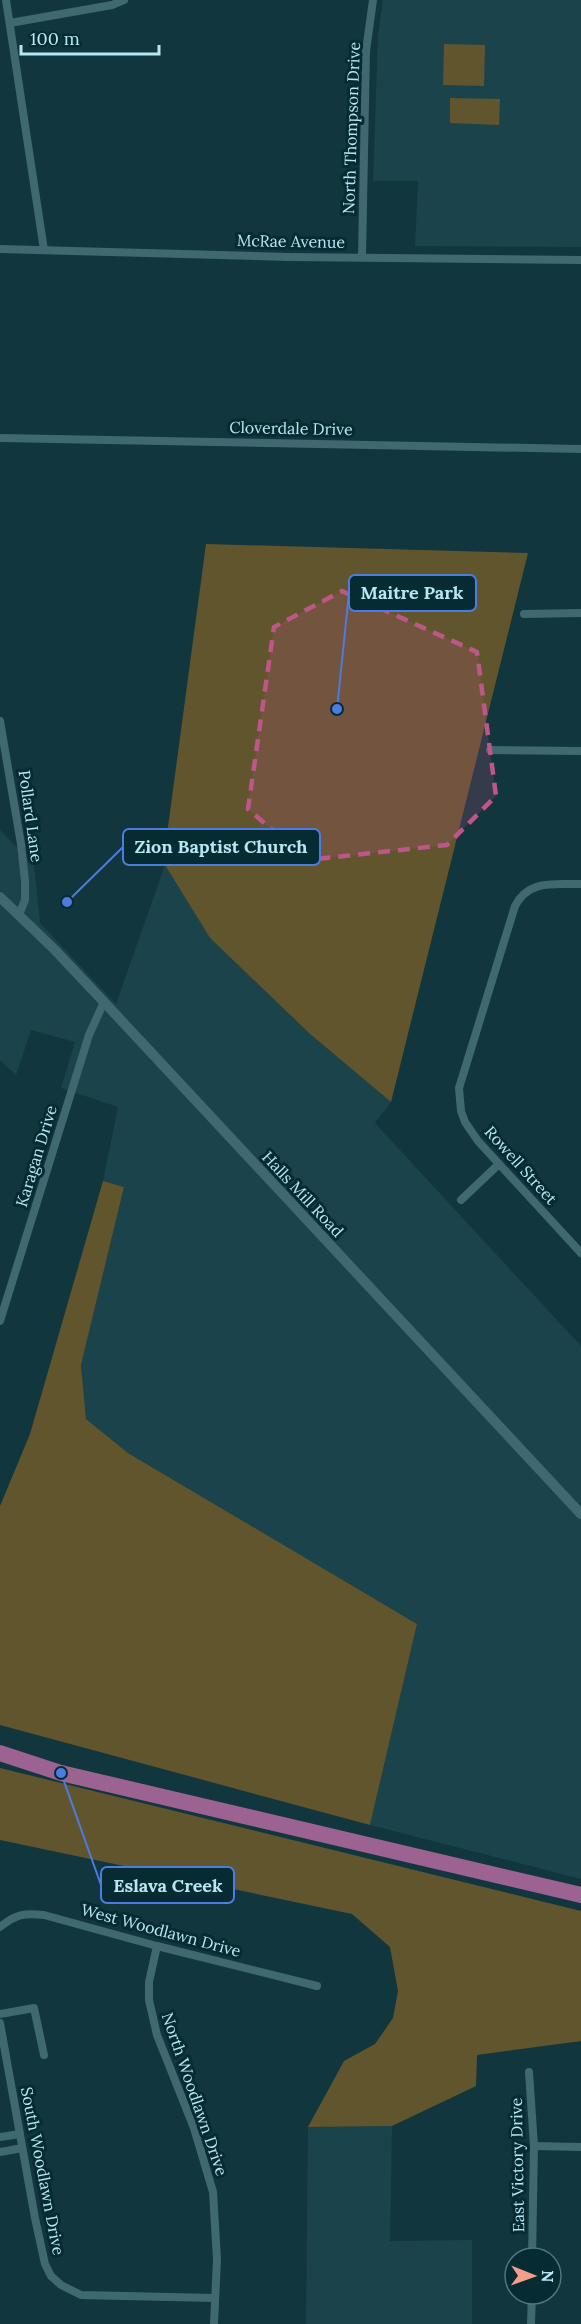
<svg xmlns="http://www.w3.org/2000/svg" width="581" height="2324" viewBox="0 0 581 2324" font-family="Lora,serif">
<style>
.built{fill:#1b434b}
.green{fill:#61552d}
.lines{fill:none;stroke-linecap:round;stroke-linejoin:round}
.river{stroke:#9c6292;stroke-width:16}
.minor{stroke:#3f6871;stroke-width:8}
.tertiary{stroke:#3f6871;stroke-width:10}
.marked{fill:#be5689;fill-opacity:0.2;stroke:#be5689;stroke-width:4.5;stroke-dasharray:12 8;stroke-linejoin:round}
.labels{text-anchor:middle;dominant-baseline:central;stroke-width:6;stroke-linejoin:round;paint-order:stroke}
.street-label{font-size:16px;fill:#b6e8f3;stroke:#062b33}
.leader{fill:none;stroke:#4b7ce0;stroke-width:2}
.callout-dot{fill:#4b7ce0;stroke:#062b33;stroke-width:2}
.callout{fill:#062b33;stroke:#4b7ce0;stroke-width:2}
.callout-label{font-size:18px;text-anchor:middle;font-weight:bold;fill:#b6e8f3}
</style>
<rect width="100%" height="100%" fill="#12363d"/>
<g class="built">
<polygon points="383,0 581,0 581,247 415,246 418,181 373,181 378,35"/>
<polygon points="0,830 34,865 40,923 116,1004 165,865 210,938 310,1034 391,1102 375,1123 581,1346 581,1879 370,1825 417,1624 128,1453 86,1419 81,1365 124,1187 103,1181 118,1107 61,1088 75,1042 31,1030 16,1075 0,1060"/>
<polygon points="392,2126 390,2241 472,2240 472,2324 306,2324 308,2127"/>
</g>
<g class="green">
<polygon points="444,44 485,45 484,86 443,85"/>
<polygon points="450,98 500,99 499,125 450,123"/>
<polygon points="206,544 528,553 391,1102 310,1034 210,938 165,865 168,827"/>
<polygon points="103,1181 124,1187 81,1365 86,1419 128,1453 417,1624 370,1825 0,1725 0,1506 30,1434"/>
<polygon points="0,1768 581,1911 581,2041 477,2055 476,2086 392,2126 308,2127 344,2061 375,2044 393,2018 398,1991 390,1947 352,1914 0,1840"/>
</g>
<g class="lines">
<polyline class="river" points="0,1753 61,1773 581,1895"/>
<g class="minor">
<polyline points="6,0 44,250"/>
<polyline points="10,23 112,5 124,0"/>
<polyline points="0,249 289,257 581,260"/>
<polyline points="362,257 366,51 373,0"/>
<polyline points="0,438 581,449"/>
<polyline points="524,614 581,613"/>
<polyline points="0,721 21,844 25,881 25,900 19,915"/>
<polyline points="490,750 581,751"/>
<path d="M 581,884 C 554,885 529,879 515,906 L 459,1088 L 461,1111 L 465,1122 L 478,1141 L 581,1253"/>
<polyline points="461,1200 499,1164"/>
<polyline points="0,1321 89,1035 104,1002"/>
<path d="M 0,1927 C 16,1914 24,1913 44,1915 L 157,1946 L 317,1986"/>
<polyline points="157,1946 149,1982 149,2000 157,2035 194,2128 213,2192 217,2259 214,2324"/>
<polyline points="0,2014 34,2008 44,2055"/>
<polyline points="0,2023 35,2218 45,2264 51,2276 61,2285 81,2295 215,2298"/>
<polyline points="529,2072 534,2146 532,2258"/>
<polyline points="0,2137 20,2134"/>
<polyline points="534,2146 581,2147"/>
<polyline points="0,2152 22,2148"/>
<polyline points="531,2324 532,2294"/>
</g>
<polyline class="tertiary" points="0,897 55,950 104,1002 581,1514"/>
</g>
<path class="marked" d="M 342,591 L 477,652 L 496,796 L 447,845 L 307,860 L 248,809 L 274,627 Z"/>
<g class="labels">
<g class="street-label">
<text transform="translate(351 128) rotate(-88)">North Thompson Drive</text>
<text transform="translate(291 241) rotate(1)">McRae Avenue</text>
<text transform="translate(291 428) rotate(1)">Cloverdale Drive</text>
<text transform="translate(31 816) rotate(82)">Pollard Lane</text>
<text transform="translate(36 1156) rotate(-73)">Karagan Drive</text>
<text transform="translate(521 1165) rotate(48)">Rowell Street</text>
<text transform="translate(303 1194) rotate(47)">Halls Mill Road</text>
<text transform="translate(161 1930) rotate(15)">West Woodlawn Drive</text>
<text transform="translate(195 2094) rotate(71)">North Woodlawn Drive</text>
<text transform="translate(517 2165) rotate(-91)">East Victory Drive</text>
<text transform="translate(43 2171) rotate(79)">South Woodlawn Drive</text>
</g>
</g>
<path class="leader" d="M337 709L349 593M67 902L123 847M61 1773L101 1885"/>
<g class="callout-dot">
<circle cx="337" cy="709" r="6"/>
<circle cx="67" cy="902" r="6"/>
<circle cx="61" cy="1773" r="6"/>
</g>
<g class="callout">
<rect x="349" y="575" width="127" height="36" rx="6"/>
<rect x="123" y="829" width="197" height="36" rx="6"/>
<rect x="101" y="1867" width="133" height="36" rx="6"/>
</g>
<g class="callout-label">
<text x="412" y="599">Maitre Park</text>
<text x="221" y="853">Zion Baptist Church</text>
<text x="168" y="1892">Eslava Creek</text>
</g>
<g transform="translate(533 2276) rotate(91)"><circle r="28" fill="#062b33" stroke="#4c7780" stroke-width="1.5"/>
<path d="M0-4.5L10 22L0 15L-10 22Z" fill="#f49e8a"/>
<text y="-9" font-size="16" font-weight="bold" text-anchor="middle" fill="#b6e8f3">N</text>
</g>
<path d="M21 45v9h138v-9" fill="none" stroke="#b6e8f3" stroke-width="3"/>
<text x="30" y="45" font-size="18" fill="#b6e8f3" stroke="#062b33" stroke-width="4.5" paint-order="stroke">100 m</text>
</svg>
